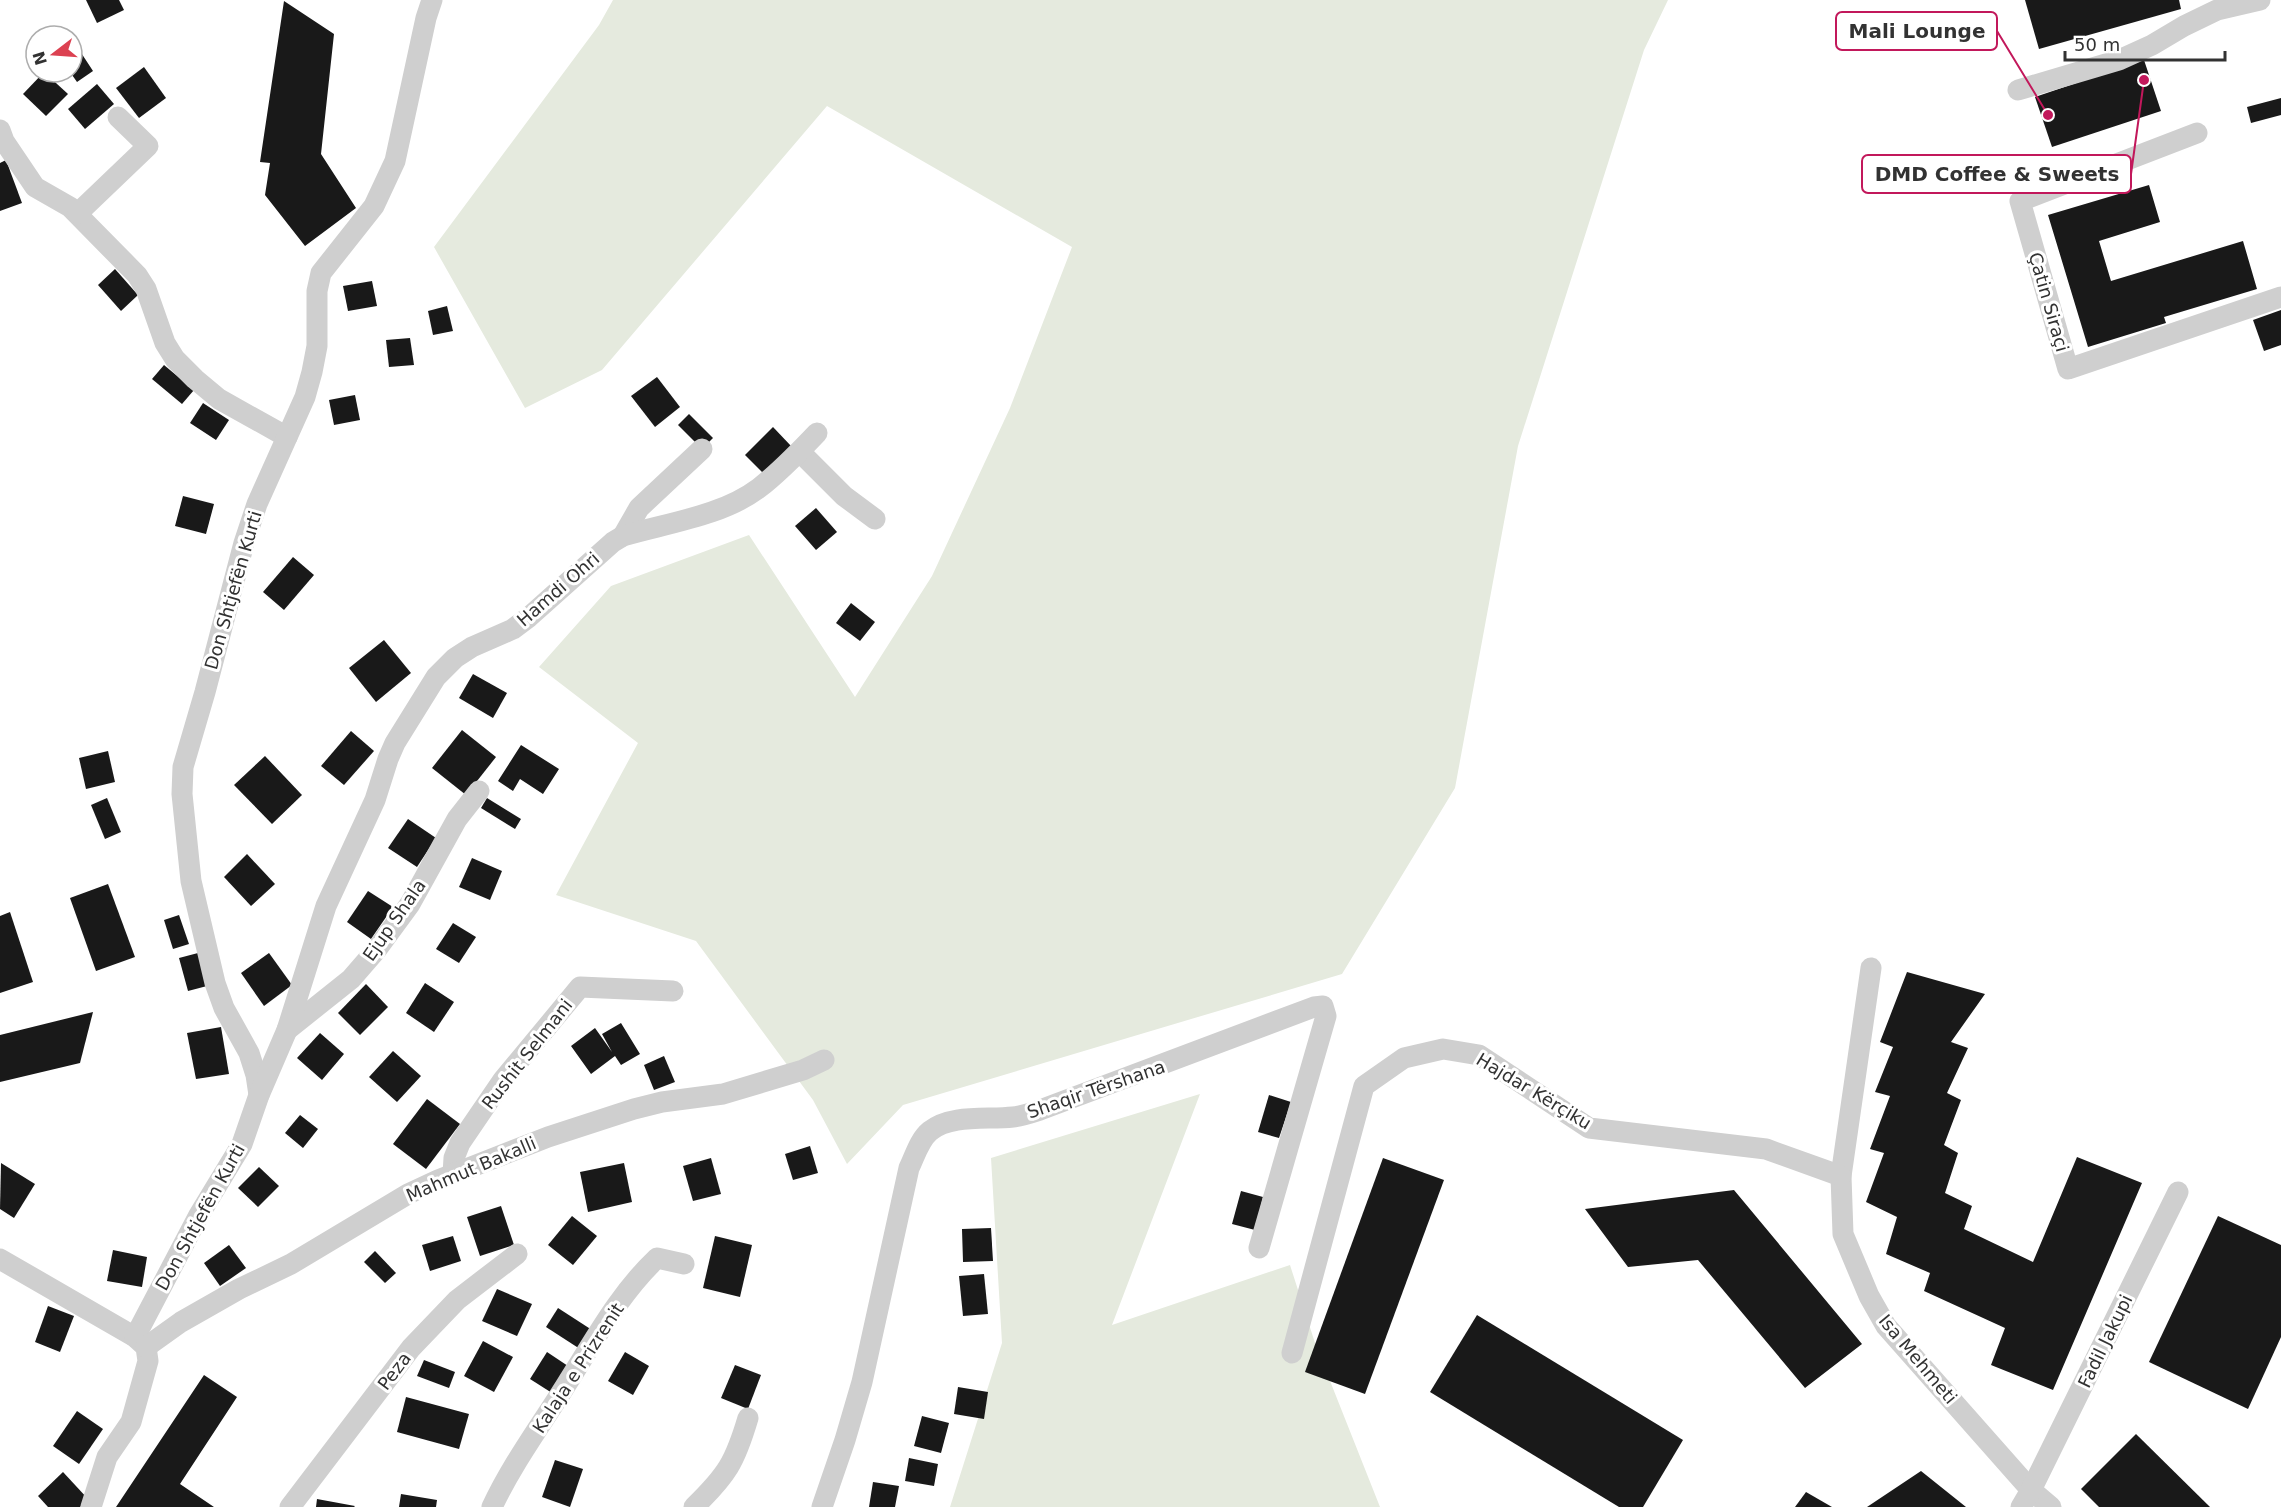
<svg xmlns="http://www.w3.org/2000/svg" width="2281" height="1507" viewBox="0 0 2281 1507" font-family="'DejaVu Sans',sans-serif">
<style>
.green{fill:#e5eade}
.building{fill:#191919}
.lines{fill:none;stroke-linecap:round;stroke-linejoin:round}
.minor{stroke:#cfcfcf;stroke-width:21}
.labels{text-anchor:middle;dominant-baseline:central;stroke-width:6;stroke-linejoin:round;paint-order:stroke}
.street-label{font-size:18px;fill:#323232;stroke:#fff}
.leader{fill:none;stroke:#c2185b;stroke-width:2}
.callout-dot{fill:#c2185b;stroke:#fff;stroke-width:2}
.callout{fill:#fff;stroke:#c2185b;stroke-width:2}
.callout-label{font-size:20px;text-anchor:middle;font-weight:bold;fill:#323232}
</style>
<rect width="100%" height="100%" fill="#fff"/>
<g class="green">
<polygon points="613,0 1668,0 1644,50 1518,446 1455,788 1342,974 903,1105 847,1164 813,1100 696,941 556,895 638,743 539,667 611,586 749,535 855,697 932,576 1010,408 1072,247 827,106 602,370 525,408 434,247 599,25"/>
<polygon points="1200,1094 1112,1325 1290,1265 1315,1343 1380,1507 950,1507 1002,1343 991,1158"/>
</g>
<g class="building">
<polygon points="86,0 119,0 124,10 97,23"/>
<polygon points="2025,0 2179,0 2181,9 2039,49"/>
<polygon points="284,1 334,34 321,154 356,208 305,246 265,195 270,163 260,162"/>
<polygon points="76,45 93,71 77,82 70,72 72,72 72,48"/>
<polygon points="2144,60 2161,111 2052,147 2035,97"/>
<polygon points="144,67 166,98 139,118 116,88"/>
<polygon points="44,72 68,94 46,116 23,94"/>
<polygon points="97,84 114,104 85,129 68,109"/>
<polygon points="2281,98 2281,115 2251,123 2247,107"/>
<polygon points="6,160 22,203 0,211 0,163"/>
<polygon points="2149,185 2160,222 2099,241 2111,281 2243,241 2257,289 2164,317 2166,323 2088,347 2048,215"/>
<polygon points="115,269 138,295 121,311 98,285"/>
<polygon points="372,281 377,306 348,311 343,286"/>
<polygon points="447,306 453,331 433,335 428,311"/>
<polygon points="2281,310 2281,345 2264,351 2253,320"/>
<polygon points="410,338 414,365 389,367 386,340"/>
<polygon points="164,365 194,390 182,404 152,379"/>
<polygon points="657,377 680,407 655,427 631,396"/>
<polygon points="355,395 360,420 334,425 329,400"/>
<polygon points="203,403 229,420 216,440 190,423"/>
<polygon points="689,414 713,438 702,449 678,425"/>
<polygon points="773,427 792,447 764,474 745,455"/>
<polygon points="183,496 214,504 206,534 175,526"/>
<polygon points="816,508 837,532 816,550 795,526"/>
<polygon points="293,557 314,575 284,610 263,592"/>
<polygon points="851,603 875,622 860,641 836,623"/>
<polygon points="384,640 411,673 376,702 349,668"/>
<polygon points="473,674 507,693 493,718 459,698"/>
<polygon points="462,730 496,757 466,795 432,768"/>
<polygon points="351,731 374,751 344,785 321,766"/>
<polygon points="521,745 559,769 543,794 520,779 513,791 498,781"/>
<polygon points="108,751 115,782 86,789 79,758"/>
<polygon points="265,756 302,795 272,824 234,785"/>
<polygon points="107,798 121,832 105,839 91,805"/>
<polygon points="487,798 521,819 515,829 481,808"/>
<polygon points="408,819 436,838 417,867 388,848"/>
<polygon points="247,854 275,884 251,906 224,877"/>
<polygon points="472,858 502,871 490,900 459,887"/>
<polygon points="108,884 135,957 96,971 70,898"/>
<polygon points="368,891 393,907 371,939 347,922"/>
<polygon points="10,912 33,982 0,993 0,916"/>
<polygon points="179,915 189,944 173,949 164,920"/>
<polygon points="453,923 476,937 459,963 436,949"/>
<polygon points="198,953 207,986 188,991 179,958"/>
<polygon points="269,953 292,985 264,1006 241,973"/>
<polygon points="1907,972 1985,994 1951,1042 1968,1048 1947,1093 1961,1100 1944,1145 1958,1153 1945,1193 1972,1206 1964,1229 2033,1262 2077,1157 2142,1183 2053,1390 1991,1365 2005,1328 1924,1291 1930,1273 1886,1254 1897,1217 1866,1202 1884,1153 1870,1149 1890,1096 1875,1092 1893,1047 1880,1042"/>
<polygon points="425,983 454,1002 434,1032 406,1013"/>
<polygon points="366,984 388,1007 360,1035 338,1013"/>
<polygon points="93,1012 80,1063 0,1082 0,1035"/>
<polygon points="621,1023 640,1054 621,1065 615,1056 591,1074 571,1046 595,1028 612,1052 602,1034"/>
<polygon points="221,1027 229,1074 196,1079 187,1033"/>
<polygon points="320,1033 344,1054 322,1080 297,1058"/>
<polygon points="393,1051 421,1076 397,1102 369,1077"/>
<polygon points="664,1056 675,1082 654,1090 644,1065"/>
<polygon points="1269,1095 1291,1102 1279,1138 1258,1132"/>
<polygon points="427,1099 460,1124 426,1169 393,1144"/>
<polygon points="300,1115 318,1129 303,1148 285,1133"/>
<polygon points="810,1146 818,1173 793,1180 785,1154"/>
<polygon points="711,1158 721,1194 693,1201 683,1166"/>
<polygon points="1383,1158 1444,1180 1365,1394 1305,1372"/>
<polygon points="1,1163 35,1184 14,1218 0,1209"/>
<polygon points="624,1163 632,1202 588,1212 580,1172"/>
<polygon points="259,1167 279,1186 258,1207 238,1188"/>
<polygon points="1734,1190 1862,1344 1805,1388 1698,1260 1628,1267 1585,1209"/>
<polygon points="1241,1191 1263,1197 1255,1230 1232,1224"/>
<polygon points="501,1206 514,1245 480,1256 467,1217"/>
<polygon points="572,1216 597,1236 573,1265 548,1245"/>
<polygon points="2218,1216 2281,1245 2281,1337 2248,1409 2149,1362"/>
<polygon points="991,1228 993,1261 963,1262 962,1229"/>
<polygon points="453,1236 461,1261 430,1271 422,1245"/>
<polygon points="715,1236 752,1245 740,1297 703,1288"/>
<polygon points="229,1245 246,1268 220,1286 204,1263"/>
<polygon points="113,1250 147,1257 142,1287 107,1281"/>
<polygon points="375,1251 396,1273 385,1283 364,1262"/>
<polygon points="984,1274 988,1314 963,1316 959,1276"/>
<polygon points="497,1289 532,1304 517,1336 482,1321"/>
<polygon points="48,1306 74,1316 60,1352 35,1342"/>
<polygon points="558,1308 592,1330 580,1349 546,1327"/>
<polygon points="1477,1315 1683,1440 1643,1507 1619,1507 1430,1392"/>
<polygon points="483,1341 513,1357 494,1392 464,1376"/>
<polygon points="547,1352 568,1366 552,1393 530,1379"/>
<polygon points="625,1352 649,1366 633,1395 608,1381"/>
<polygon points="424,1360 455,1372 449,1388 417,1376"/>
<polygon points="735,1365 761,1375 748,1409 721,1398"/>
<polygon points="204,1375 237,1397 180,1484 214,1507 116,1507"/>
<polygon points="958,1387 988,1392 984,1419 954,1414"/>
<polygon points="406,1397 469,1414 459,1449 397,1432"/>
<polygon points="77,1411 103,1429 79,1464 53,1446"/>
<polygon points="922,1416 949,1423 941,1453 914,1446"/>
<polygon points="2136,1434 2210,1507 2099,1507 2081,1489"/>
<polygon points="909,1458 938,1464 934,1486 905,1481"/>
<polygon points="555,1460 583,1469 570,1507 542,1497"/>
<polygon points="1921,1471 1966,1507 1867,1507"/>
<polygon points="63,1472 88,1499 80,1507 48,1507 38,1496"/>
<polygon points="873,1482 899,1486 895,1507 869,1507"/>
<polygon points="1806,1492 1832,1507 1795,1507"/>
<polygon points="401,1494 437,1500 436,1507 399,1507"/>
<polygon points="317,1499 355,1506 354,1507 316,1507"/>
</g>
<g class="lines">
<g class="minor">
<polyline points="2018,90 2119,60 2152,45 2184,26 2217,10 2260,0"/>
<polyline points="0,130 4,141 35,187 70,207 137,275 146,289 165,343 175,359 195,379 219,399 287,437"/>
<polyline points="2197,133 2020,201 2068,369 2281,297"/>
<polyline points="78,213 148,146 118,117"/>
<polyline points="800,452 844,496 875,519"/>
<polyline points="623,536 639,508 702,449"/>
<polyline points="1871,968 1841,1176 1843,1234 1869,1296 1886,1326 2031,1490 2051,1507"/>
<polyline points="287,1030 351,979 377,949 410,904 457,819 479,791"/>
<polyline points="259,1095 256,1075 249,1053 224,1008 215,983 191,881 182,794 183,767 205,692 244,543 257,504 305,397 312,372 317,346 317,291 321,273 374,206 395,161 426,18 432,0"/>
<polyline points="453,1174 454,1158 460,1143 503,1080 580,987 673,991"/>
<polyline points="0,1259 135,1337 146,1347 148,1361 131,1422 107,1457 91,1507"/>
<path d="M 135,1337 L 199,1215 L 242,1144 L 259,1095 L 287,1030 L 326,906 L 375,800 L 388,759 L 395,743 L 436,677 L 455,658 L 472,647 L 513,629 L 529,617 L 613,542 L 623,536 C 667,523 722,516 759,488 C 780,472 799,452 817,433"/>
<polyline points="146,1347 181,1322 239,1289 291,1264 408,1194 438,1180 548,1137 634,1109 662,1102 723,1094 803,1070 824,1060"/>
<polyline points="1292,1353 1364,1086 1404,1058 1443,1049 1479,1055 1589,1128 1766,1149 1841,1176"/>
<polyline points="290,1507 411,1348 457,1300 517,1254"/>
<path d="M 492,1507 C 512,1464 541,1425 566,1385 C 594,1341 619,1294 657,1258 L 684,1264"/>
<path d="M 694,1507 C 727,1475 735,1462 748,1418"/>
<path d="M 822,1507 L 845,1440 L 862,1382 L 909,1168 C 915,1156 919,1140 930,1131 C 951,1114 987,1120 1013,1117 C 1022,1116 1031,1113 1040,1110 L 1314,1007 L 1323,1006 L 1326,1016 L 1259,1248"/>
<polyline points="2021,1507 2031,1490 2178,1192"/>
</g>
</g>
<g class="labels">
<g class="street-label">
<text transform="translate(2049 302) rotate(74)">Çatin Siraçi</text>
<text transform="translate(558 589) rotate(-41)">Hamdi Ohri</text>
<text transform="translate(233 590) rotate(-74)">Don Shtjefën Kurti</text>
<text transform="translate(394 920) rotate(-55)">Ejup Shala</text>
<text transform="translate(527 1054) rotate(-52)">Rushit Selmani</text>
<text transform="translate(1096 1089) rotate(-19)">Shaqir Tërshana</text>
<text transform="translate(1534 1091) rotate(31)">Hajdar Kërçiku</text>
<text transform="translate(471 1169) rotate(-23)">Mahmut Bakalli</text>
<text transform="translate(200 1217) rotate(-61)">Don Shtjefën Kurti</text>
<text transform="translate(2105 1341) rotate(-64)">Fadil Jakupi</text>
<text transform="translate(1918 1359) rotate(50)">Isa Mehmeti</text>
<text transform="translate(578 1368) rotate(-57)">Kalaja e Prizrenit</text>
<text transform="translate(394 1371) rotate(-53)">Peza</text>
</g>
</g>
<path class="leader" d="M2048 115L1997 31M2144 80L2131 174"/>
<g class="callout-dot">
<circle cx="2048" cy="115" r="6"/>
<circle cx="2144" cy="80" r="6"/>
</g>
<g class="callout">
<rect x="1836" y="12" width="161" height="38" rx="6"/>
<rect x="1862" y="155" width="269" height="38" rx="6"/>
</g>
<g class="callout-label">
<text x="1917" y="38">Mali Lounge</text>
<text x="1997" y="181">DMD Coffee &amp; Sweets</text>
</g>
<g transform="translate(54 54) rotate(253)"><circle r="28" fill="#ffffff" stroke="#adadad" stroke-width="1.5"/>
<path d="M0-4.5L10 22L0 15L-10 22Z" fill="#dc4151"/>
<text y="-9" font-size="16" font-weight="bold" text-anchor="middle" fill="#323232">N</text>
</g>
<path d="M2065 51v9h160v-9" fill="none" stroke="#323232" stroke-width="3"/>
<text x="2074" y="51" font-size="18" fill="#323232" stroke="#ffffff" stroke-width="4.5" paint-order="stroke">50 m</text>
</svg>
